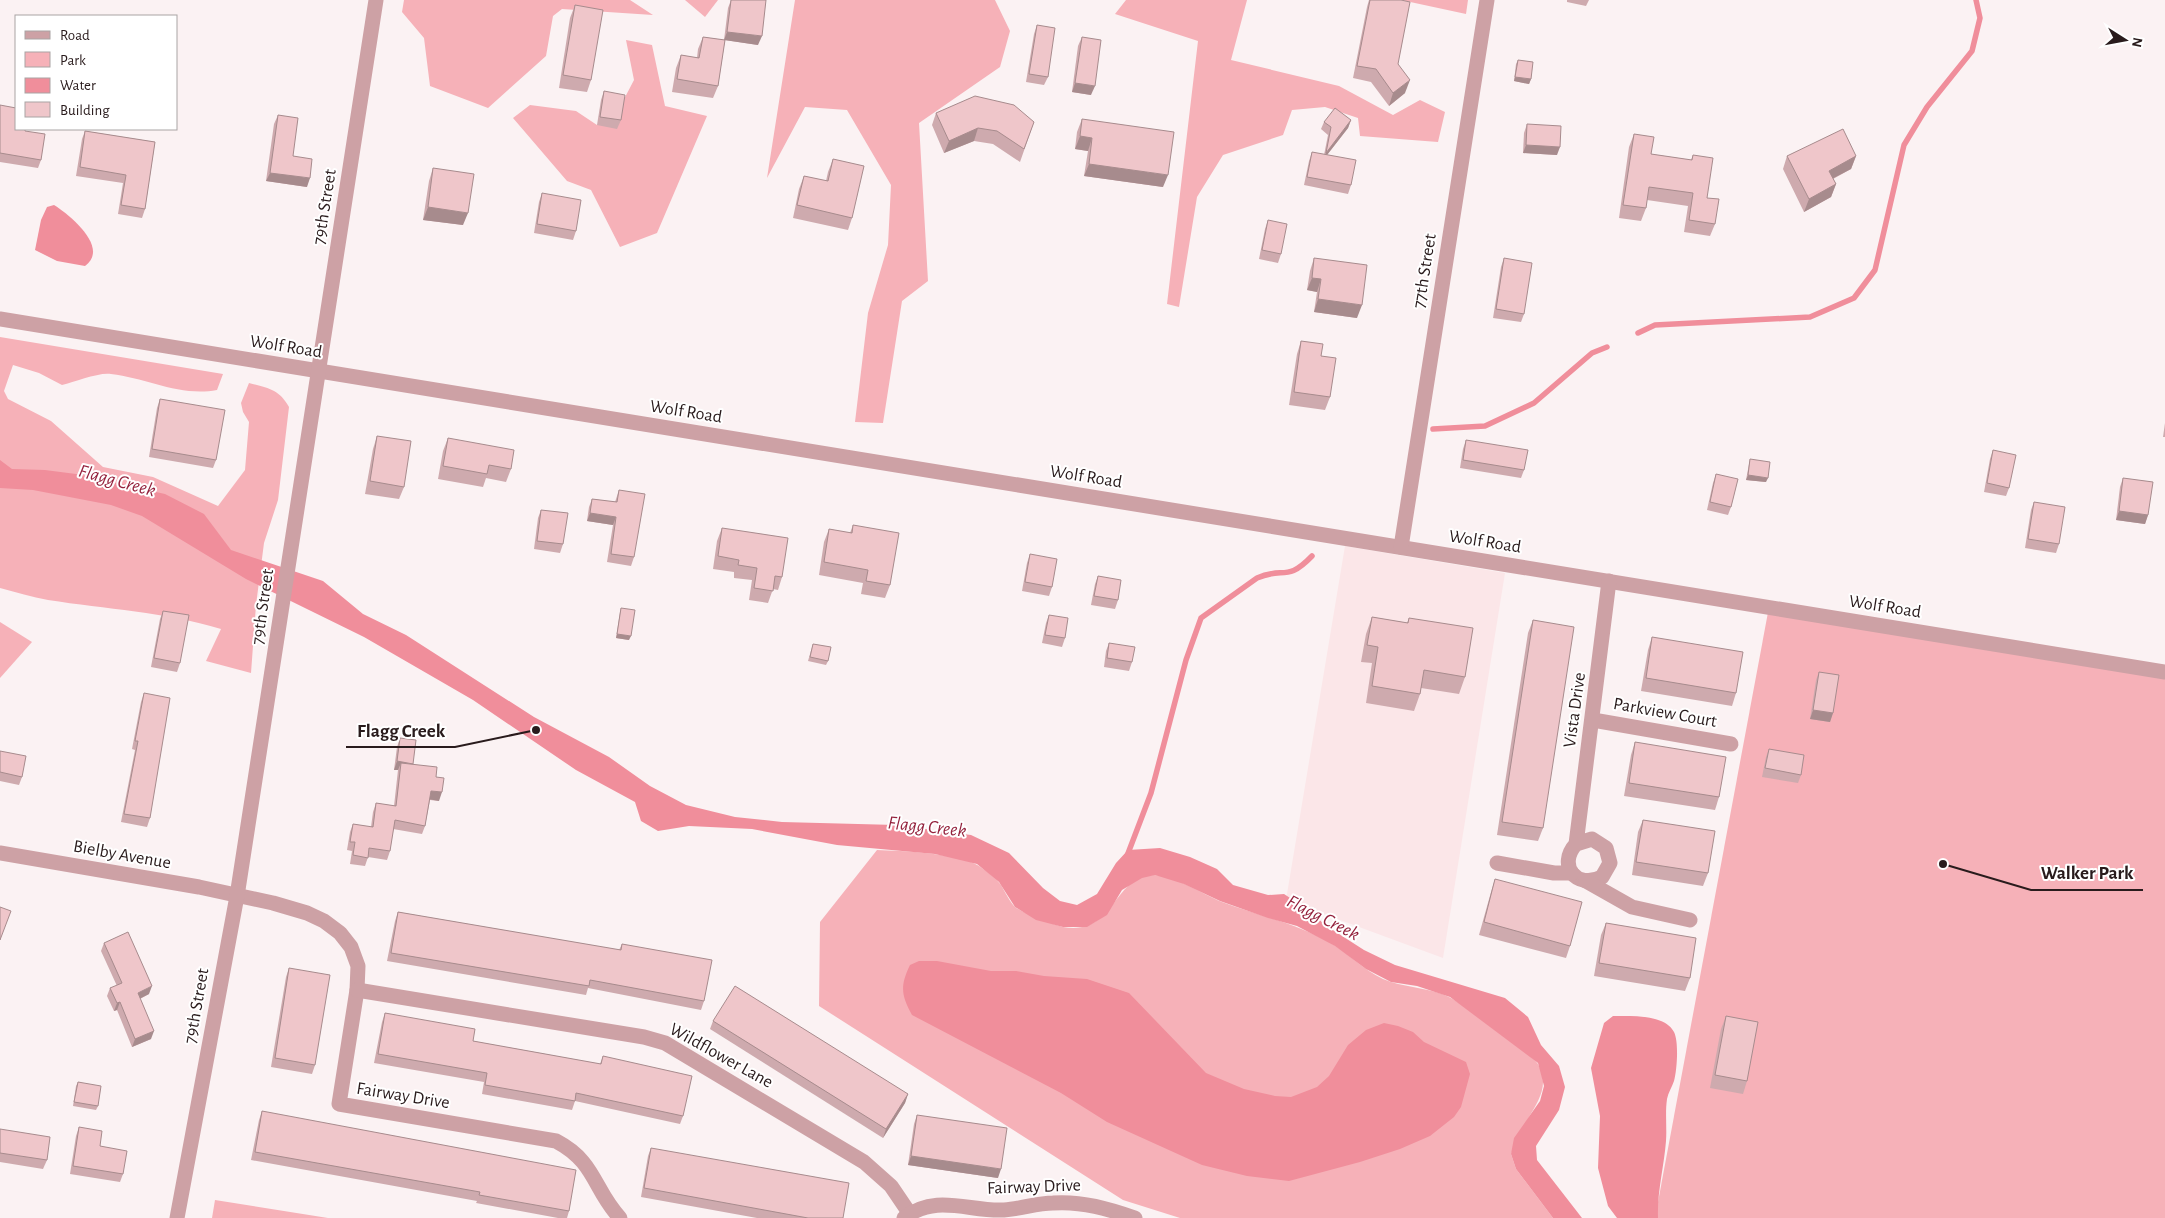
<svg xmlns="http://www.w3.org/2000/svg" width="2165" height="1218" viewBox="0 0 2165 1218" font-family="'Alegreya Sans',sans-serif">
<style>
.built{fill:#fbe6e8}
.green{fill:#f6b1b8}
.water{fill:#f08e9b}
.lines{fill:none;stroke-linecap:round;stroke-linejoin:round}
.stream{stroke:#f08e9b;stroke-width:5.5}
.minor{stroke:#cda1a5;stroke-width:15}
.wall{fill:#ceaaae}
.shaded-wall{fill:#a78b8d}
.building{fill:#efc6ca;stroke:#a78b8d}
.labels{text-anchor:middle;dominant-baseline:central;stroke-width:4;stroke-linejoin:round;paint-order:stroke}
.street-label{font-size:18px;fill:#291b1c;stroke:#fff}
.water-label{font-size:19px;font-style:italic;fill:#94223d;stroke:#fff}
.leader{fill:none;stroke:#291b1c;stroke-width:2}
.callout-dot{fill:#291b1c;stroke:#fff;stroke-width:2}
.callout-label{font-size:19px;text-anchor:middle;font-weight:bold;fill:#291b1c;stroke:#fff;stroke-width:4;stroke-linejoin:round;paint-order:stroke}
</style>
<rect width="100%" height="100%" fill="#fbf2f3"/>
<polygon class="built" points="1345,546 1505,573 1443,958 1286,900"/>
<g class="green">
<polygon points="404,0 630,0 653,15 562,9 553,16 546,56 488,108 430,86 424,38 402,12"/>
<polygon points="685,0 718,0 705,17"/>
<polygon points="795,0 995,0 1010,31 1000,67 919,123 928,281 902,301 883,423 855,422 868,313 888,245 891,185 847,110 805,107 767,178"/>
<polygon points="1126,0 1247,0 1231,60 1339,86 1393,115 1420,100 1445,112 1438,142 1360,136 1358,118 1325,107 1292,110 1283,135 1223,155 1197,197 1179,307 1167,304 1198,41 1115,14"/>
<polygon points="1401,0 1468,0 1466,14"/>
<polygon points="626,40 652,45 665,106 707,116 657,233 620,247 591,190 567,181 513,118 530,105 576,111 597,125 622,103 634,80"/>
<path d="M 0,337 L 223,374 L 217,390 C 180,397 147,378 111,374 C 99,372 75,382 62,385 L 39,373 L 13,365 L 4,391 L 8,399 L 51,421 L 103,467 L 153,477 L 218,506 L 245,470 L 249,422 L 243,412 L 241,403 L 249,383 C 268,388 279,389 289,407 L 278,500 L 264,543 L 256,605 L 251,673 L 206,661 L 221,629 C 165,612 106,609 48,600 C 32,597 16,592 0,588 Z"/>
<polygon points="1769,607 2165,676 2165,1218 1655,1218"/>
<polygon points="0,622 32,642 0,678"/>
<path d="M 877,850 C 902,851 959,853 979,866 C 986,871 996,878 1001,885 C 1005,892 1010,902 1015,907 C 1021,912 1055,925 1063,927 C 1116,936 1112,876 1154,875 C 1175,875 1202,894 1222,902 C 1260,916 1299,924 1334,945 C 1353,957 1369,975 1391,982 C 1410,988 1431,988 1449,997 C 1459,1001 1535,1057 1538,1064 C 1550,1086 1538,1101 1528,1119 C 1521,1130 1516,1143 1511,1154 L 1516,1169 L 1553,1218 L 1180,1218 L 1123,1200 L 819,1006 L 820,922 Z"/>
<polygon points="215,1200 328,1218 212,1218"/>
</g>
<g class="water">
<path d="M 54,205 C 70,215 110,248 85,266 L 57,261 L 35,250 L 41,220 L 47,207 Z"/>
<polygon points="0,460 12,469 45,470 76,474 165,494 204,514 231,550 323,581 363,614 406,635 534,717 609,757 650,786 686,805 735,817 782,822 896,825 971,835 1009,853 1043,888 1060,901 1077,905 1097,894 1116,863 1128,850 1160,848 1190,857 1217,869 1233,885 1268,895 1284,894 1310,911 1325,925 1364,950 1395,965 1505,998 1528,1017 1541,1045 1559,1066 1565,1087 1559,1110 1536,1146 1537,1160 1582,1218 1553,1218 1516,1169 1511,1154 1514,1138 1540,1101 1544,1086 1538,1063 1450,997 1417,986 1391,982 1366,969 1335,946 1297,926 1268,918 1220,901 1184,884 1155,875 1142,878 1122,890 1107,915 1087,927 1063,927 1036,920 1015,907 999,882 977,864 935,854 837,845 752,829 689,826 658,831 641,821 635,802 576,770 473,700 364,637 246,579 142,516 111,505 33,490 0,488"/>
<path d="M 919,961 L 937,961 L 991,971 L 1016,971 L 1044,976 L 1087,979 L 1129,993 L 1206,1073 L 1244,1089 L 1275,1096 L 1291,1097 L 1317,1087 L 1329,1076 L 1348,1045 L 1366,1030 L 1384,1023 L 1398,1026 L 1413,1032 L 1424,1042 L 1466,1062 L 1470,1074 L 1461,1107 L 1454,1117 L 1430,1136 L 1400,1149 L 1360,1162 L 1289,1181 L 1247,1176 L 1202,1165 L 1107,1122 L 1061,1093 L 912,1015 C 901,995 900,986 910,965 Z"/>
<path d="M 1613,1016 C 1630,1016 1665,1014 1674,1032 C 1679,1042 1677,1070 1674,1081 C 1672,1087 1668,1093 1667,1099 C 1665,1113 1667,1128 1666,1141 C 1664,1167 1657,1192 1658,1218 L 1617,1218 L 1608,1206 L 1598,1168 L 1600,1116 L 1591,1068 L 1604,1023 Z"/>
</g>
<g class="lines">
<g class="stream">
<polyline points="1638,333 1655,325 1810,317 1854,298 1875,270 1904,145 1927,107 1972,51 1980,18 1976,0"/>
<polyline points="1433,429 1485,426 1534,403 1592,353 1607,347"/>
<path d="M 1127,856 L 1151,793 L 1186,660 L 1201,618 L 1257,578 C 1284,566 1286,583 1312,556"/>
</g>
<g class="minor">
<polyline points="0,319 2165,672"/>
<polyline points="1401,547 1487,0"/>
<polyline points="1593,720 1731,744"/>
<path d="M 1576,844 L 1592,839 L 1606,848 L 1610,863 L 1602,877 C 1576,890 1557,865 1576,844 L 1609,581"/>
<path d="M 0,853 L 199,887 L 273,903 L 307,913 L 324,921 L 340,933 L 351,947 L 358,966 L 357,990 L 339,1104 L 556,1141 C 596,1162 593,1189 620,1218"/>
<polyline points="1497,863 1554,873 1572,873"/>
<polyline points="1586,881 1632,907 1690,920"/>
<polyline points="357,990 644,1037 665,1043 864,1162 891,1186 910,1214"/>
<polyline points="177,1218 237,896 376,0"/>
<path d="M 904,1218 C 937,1193 969,1212 1004,1210 C 1021,1209 1037,1203 1053,1203 C 1083,1201 1108,1209 1135,1218"/>
</g>
</g>
<g class="wall">
<polygon points="731,0 758,45 725,40 718,86 713,98 672,92 676,68 681,55 697,58 698,49 703,37 724,40 728,8"/>
<polygon points="1369,0 1401,0 1398,64 1405,93 1389,106 1371,82 1353,78 1367,7"/>
<polygon points="1567,0 1589,0 1586,6 1567,2"/>
<polygon points="575,5 591,80 587,92 559,88 570,18"/>
<polygon points="1037,25 1048,77 1044,85 1026,82 1034,34"/>
<polygon points="1082,37 1091,95 1072,92 1078,46"/>
<polygon points="1518,60 1531,79 1529,84 1514,81 1516,64"/>
<polygon points="604,91 621,120 617,129 597,125 601,100"/>
<polygon points="0,105 25,131 41,160 38,168 0,162"/>
<polygon points="936,113 1034,122 1020,162 993,144 974,141 944,153 932,125"/>
<polygon points="278,115 293,156 307,187 266,181 274,124"/>
<polygon points="1082,119 1163,187 1084,176 1088,151 1075,149 1077,132"/>
<polygon points="1351,120 1348,128 1327,155 1351,185 1348,194 1304,185 1309,161 1312,152 1324,155 1328,135 1321,129 1324,122"/>
<polygon points="1527,124 1557,155 1523,153 1524,133"/>
<polygon points="85,131 155,142 145,209 142,218 118,214 123,183 76,176 82,139"/>
<polygon points="1634,134 1651,154 1691,160 1693,155 1715,224 1710,236 1684,232 1688,206 1647,200 1646,208 1641,221 1619,218 1629,147"/>
<polygon points="1787,156 1856,156 1851,169 1833,179 1836,184 1831,197 1804,212 1783,169"/>
<polygon points="833,159 852,218 848,230 793,218 799,189 804,176 826,181 828,172"/>
<polygon points="433,168 463,225 423,220 429,181"/>
<polygon points="542,193 576,231 573,240 534,233 539,202"/>
<polygon points="1268,220 1281,254 1278,263 1259,259 1265,229"/>
<polygon points="1314,258 1357,318 1314,312 1317,292 1307,290 1310,271"/>
<polygon points="1504,258 1524,314 1521,322 1493,318 1501,267"/>
<polygon points="1301,341 1321,356 1330,397 1325,410 1289,405 1297,354"/>
<polygon points="160,399 216,460 213,468 149,457 157,408"/>
<polygon points="2165,423 2165,437 2163,437"/>
<polygon points="377,436 404,487 399,499 365,494 373,449"/>
<polygon points="448,438 511,469 506,482 486,478 483,487 438,479 443,451"/>
<polygon points="1466,440 1524,470 1521,478 1460,468 1463,449"/>
<polygon points="1993,450 2009,488 2006,496 1984,492 1990,459"/>
<polygon points="1750,459 1766,482 1746,480 1749,464"/>
<polygon points="1716,474 1731,507 1728,515 1707,510 1713,483"/>
<polygon points="2123,478 2148,515 2145,524 2116,520 2120,487"/>
<polygon points="619,490 634,557 631,566 607,562 613,525 587,521 589,507 592,499 615,502"/>
<polygon points="2034,502 2059,544 2056,553 2025,548 2031,510"/>
<polygon points="541,510 563,544 560,553 534,549 538,518"/>
<polygon points="853,525 890,585 885,598 861,594 863,583 819,575 824,542 829,529 850,533"/>
<polygon points="722,528 782,577 778,590 773,589 768,603 749,600 752,580 734,578 734,572 713,569 717,541"/>
<polygon points="1030,554 1052,587 1049,596 1022,591 1027,563"/>
<polygon points="1098,576 1118,600 1115,609 1091,605 1095,584"/>
<polygon points="621,608 629,640 616,638 620,612"/>
<polygon points="163,611 180,663 177,672 151,667 160,619"/>
<polygon points="1049,615 1065,638 1062,647 1042,643 1046,623"/>
<polygon points="1372,617 1407,623 1409,618 1465,677 1459,694 1421,688 1420,694 1414,711 1366,703 1372,663 1361,662 1366,634"/>
<polygon points="1533,620 1543,828 1538,841 1497,835 1528,633"/>
<polygon points="1652,637 1736,693 1732,706 1641,691 1648,650"/>
<polygon points="1109,643 1132,662 1129,671 1104,667 1106,651"/>
<polygon points="813,644 828,661 826,665 808,661"/>
<polygon points="1819,672 1833,713 1830,722 1810,719 1816,680"/>
<polygon points="144,693 150,818 147,827 121,822 135,750 132,749 141,702"/>
<polygon points="400,738 413,764 436,777 439,801 430,800 425,826 422,834 393,829 390,851 387,860 368,857 365,866 350,864 352,851 347,850 350,832 353,824 371,827 373,812 376,803 394,806 398,770 394,770 397,747"/>
<polygon points="1635,742 1719,797 1715,810 1624,796 1631,755"/>
<polygon points="1769,749 1801,775 1798,783 1762,777 1766,757"/>
<polygon points="0,751 22,777 19,785 0,781"/>
<polygon points="1643,820 1708,873 1703,886 1632,875 1638,832"/>
<polygon points="1495,879 1570,946 1566,958 1479,935 1491,892"/>
<polygon points="398,912 619,950 622,944 704,1001 701,1010 588,988 586,995 387,961 395,921"/>
<polygon points="1606,923 1690,978 1685,991 1594,976 1601,935"/>
<polygon points="104,943 149,994 140,999 151,1039 132,1047 117,1010 114,1011 107,996 110,988 117,986 101,951"/>
<polygon points="289,968 315,1065 312,1074 271,1067 286,977"/>
<polygon points="385,1013 473,1041 600,1064 603,1056 683,1116 680,1124 575,1101 572,1110 482,1094 484,1082 374,1063 382,1022"/>
<polygon points="1726,1016 1747,1081 1743,1094 1710,1088 1721,1029"/>
<polygon points="713,1021 908,1094 905,1103 883,1138 710,1029"/>
<polygon points="78,1082 98,1106 96,1110 73,1106 76,1086"/>
<polygon points="262,1111 569,1211 567,1218 558,1218 476,1203 477,1201 251,1160 259,1120"/>
<polygon points="917,1115 998,1178 908,1165 914,1124"/>
<polygon points="79,1127 100,1146 123,1174 120,1182 70,1174 76,1136"/>
<polygon points="0,1129 47,1160 43,1169 0,1162"/>
<polygon points="651,1148 843,1218 757,1218 641,1197 648,1156"/>
</g>
<g class="shaded-wall">
<polygon points="727,32 762,36 758,45 724,40"/>
<polygon points="1515,77 1531,79 1529,84 1514,81"/>
<polygon points="1410,80 1405,93 1389,106 1393,93"/>
<polygon points="1075,83 1095,86 1091,95 1072,92"/>
<polygon points="1351,120 1348,128 1323,160 1326,153"/>
<polygon points="978,128 974,141 944,153 949,141"/>
<polygon points="1080,136 1092,138 1088,151 1075,149"/>
<polygon points="1526,145 1560,147 1557,155 1523,153"/>
<polygon points="1856,156 1851,169 1824,183 1829,171"/>
<polygon points="1089,164 1168,175 1163,187 1084,176"/>
<polygon points="270,173 310,178 307,187 266,181"/>
<polygon points="1836,184 1831,197 1804,212 1809,199"/>
<polygon points="428,207 468,213 463,225 423,220"/>
<polygon points="1312,278 1321,279 1317,292 1307,290"/>
<polygon points="1318,299 1362,305 1357,318 1314,312"/>
<polygon points="1748,475 1768,478 1766,482 1746,480"/>
<polygon points="2119,511 2148,515 2145,524 2116,520"/>
<polygon points="590,513 616,517 613,525 587,521"/>
<polygon points="617,634 631,636 629,640 616,638"/>
<polygon points="1813,710 1833,713 1830,722 1810,719"/>
<polygon points="397,761 413,764 401,763 398,770 394,770"/>
<polygon points="431,791 442,792 439,801 428,799"/>
<polygon points="152,986 149,994 135,1001 138,993"/>
<polygon points="120,1002 117,1010 114,1011 117,1003"/>
<polygon points="154,1031 151,1039 132,1047 135,1039"/>
<polygon points="908,1094 905,1103 883,1138 886,1129"/>
<polygon points="911,1156 1001,1169 998,1178 908,1165"/>
</g>
<g class="building">
<polygon points="731,0 766,0 762,36 727,32"/>
<polygon points="1370,0 1401,0 1410,2 1398,64 1410,80 1393,93 1376,69 1357,66"/>
<polygon points="575,5 603,10 591,80 563,75"/>
<polygon points="1037,25 1055,28 1048,77 1029,74"/>
<polygon points="703,37 725,40 718,86 677,79 681,55 699,58"/>
<polygon points="1082,37 1101,40 1095,86 1075,83"/>
<polygon points="1518,60 1533,62 1531,79 1515,77"/>
<polygon points="604,91 625,95 621,120 600,117"/>
<polygon points="975,96 1014,105 1034,122 1024,149 997,131 978,128 949,141 936,113"/>
<polygon points="0,105 16,108 16,129 25,129 25,131 45,134 41,160 0,153"/>
<polygon points="1335,108 1351,120 1326,153 1331,127 1324,122"/>
<polygon points="278,115 298,118 293,156 312,159 310,178 270,173"/>
<polygon points="1082,119 1174,132 1168,175 1089,164 1092,138 1080,136"/>
<polygon points="1527,124 1561,126 1560,147 1526,145"/>
<polygon points="1843,129 1856,156 1829,171 1836,184 1809,199 1787,156"/>
<polygon points="85,131 155,142 145,209 121,205 126,175 80,167"/>
<polygon points="1634,134 1654,137 1651,154 1692,160 1693,155 1713,158 1707,198 1719,199 1715,224 1689,220 1693,193 1649,187 1646,208 1623,205"/>
<polygon points="1312,152 1356,160 1351,185 1307,177"/>
<polygon points="833,159 864,166 852,218 797,205 804,176 828,181"/>
<polygon points="433,168 474,174 468,213 428,207"/>
<polygon points="542,193 581,200 576,231 537,224"/>
<polygon points="1268,220 1287,224 1281,254 1262,250"/>
<polygon points="1314,258 1367,265 1362,305 1318,299 1321,279 1312,278"/>
<polygon points="1504,258 1532,263 1524,314 1496,309"/>
<polygon points="1301,341 1323,344 1321,356 1336,358 1330,397 1294,392"/>
<polygon points="160,399 225,410 216,460 152,449"/>
<polygon points="377,436 411,441 404,487 370,481"/>
<polygon points="448,438 514,450 511,469 489,465 487,474 443,466"/>
<polygon points="1466,440 1528,450 1524,470 1463,460"/>
<polygon points="1993,450 2016,455 2009,488 1987,483"/>
<polygon points="1750,459 1770,462 1768,478 1748,475"/>
<polygon points="1716,474 1738,479 1731,507 1710,502"/>
<polygon points="2123,478 2153,482 2148,515 2119,511"/>
<polygon points="619,490 645,494 634,557 611,554 616,517 590,513 592,499 617,502"/>
<polygon points="2034,502 2065,507 2059,544 2028,539"/>
<polygon points="541,510 568,513 563,544 537,541"/>
<polygon points="853,525 899,533 890,585 866,581 868,570 824,562 829,529 852,533"/>
<polygon points="722,528 788,538 782,577 775,576 773,591 754,588 757,568 738,565 739,560 718,556"/>
<polygon points="1030,554 1057,559 1052,587 1025,582"/>
<polygon points="1098,576 1121,580 1118,600 1094,596"/>
<polygon points="621,608 635,610 631,636 617,634"/>
<polygon points="163,611 189,615 180,663 154,658"/>
<polygon points="1049,615 1068,618 1065,638 1045,635"/>
<polygon points="1372,617 1408,623 1409,618 1473,628 1465,677 1424,670 1420,694 1372,686 1378,647 1367,645"/>
<polygon points="1533,620 1574,627 1543,828 1502,822"/>
<polygon points="1652,637 1743,652 1736,693 1646,678"/>
<polygon points="1109,643 1135,647 1132,662 1107,658"/>
<polygon points="813,644 831,647 828,661 810,657"/>
<polygon points="1819,672 1839,675 1833,713 1813,710"/>
<polygon points="144,693 170,698 150,818 124,814 138,741 135,741"/>
<polygon points="400,738 416,740 413,764 397,761"/>
<polygon points="1635,742 1726,757 1719,797 1629,783"/>
<polygon points="1769,749 1804,755 1801,775 1765,768"/>
<polygon points="0,751 26,756 22,777 0,772"/>
<polygon points="401,763 437,767 436,777 444,778 442,792 431,791 425,826 395,820 390,851 369,848 368,858 353,855 355,842 350,842 353,824 373,827 376,803 396,806"/>
<polygon points="1643,820 1715,831 1708,873 1636,862"/>
<polygon points="1495,879 1582,902 1570,946 1484,922"/>
<polygon points="0,907 11,911 0,940"/>
<polygon points="398,912 621,950 622,944 712,960 704,1001 590,980 589,986 391,953"/>
<polygon points="1606,923 1696,938 1690,978 1599,963"/>
<polygon points="128,932 152,986 138,993 154,1031 135,1039 120,1002 117,1003 110,988 122,983 104,943"/>
<polygon points="289,968 330,975 315,1065 275,1058"/>
<polygon points="735,986 908,1094 886,1129 713,1021"/>
<polygon points="385,1013 475,1029 473,1041 601,1064 603,1056 692,1076 683,1116 576,1093 575,1101 485,1085 487,1073 378,1054"/>
<polygon points="1726,1016 1758,1022 1747,1081 1715,1075"/>
<polygon points="78,1082 101,1086 98,1106 74,1102"/>
<polygon points="262,1111 576,1170 569,1211 479,1195 480,1192 255,1152"/>
<polygon points="917,1115 1007,1128 1001,1169 911,1156"/>
<polygon points="79,1127 102,1131 100,1146 127,1151 123,1174 73,1166"/>
<polygon points="0,1129 50,1137 47,1160 0,1153"/>
<polygon points="651,1148 849,1183 843,1218 808,1218 644,1188"/>
</g>
<g class="labels">
<g class="street-label">
<text transform="translate(325 207) rotate(-81)">79th Street</text>
<text transform="translate(1425 271) rotate(-81)">77th Street</text>
<text transform="translate(286 347) rotate(9)">Wolf Road</text>
<text transform="translate(686 412) rotate(9)">Wolf Road</text>
<text transform="translate(1086 477) rotate(9)">Wolf Road</text>
<text transform="translate(1485 542) rotate(9)">Wolf Road</text>
<text transform="translate(263 607) rotate(-82)">79th Street</text>
<text transform="translate(1885 607) rotate(9)">Wolf Road</text>
<text transform="translate(1575 710) rotate(-82)">Vista Drive</text>
<text transform="translate(1665 713) rotate(10)">Parkview Court</text>
<text transform="translate(122 855) rotate(10)">Bielby Avenue</text>
<text transform="translate(197 1006) rotate(-80)">79th Street</text>
<text transform="translate(721 1056) rotate(29)">Wildflower Lane</text>
<text transform="translate(403 1096) rotate(9)">Fairway Drive</text>
<text transform="translate(1034 1187) rotate(-2)">Fairway Drive</text>
</g>
<g class="water-label">
<text transform="translate(117 481) rotate(15)">Flagg Creek</text>
<text transform="translate(927 827) rotate(6)">Flagg Creek</text>
<text transform="translate(1323 918) rotate(27)">Flagg Creek</text>
</g>
</g>
<path class="leader" d="M536 730L455 747H346M1943 864L2031 890H2143"/>
<g class="callout-dot">
<circle cx="536" cy="730" r="5"/>
<circle cx="1943" cy="864" r="5"/>
</g>
<g class="callout-label">
<text x="401" y="737">Flagg Creek</text>
<text x="2087" y="879">Walker Park</text>
</g>
<rect x="15" y="15" width="162" height="115" fill="#ffffff" stroke="#a9a4a4"/>
<rect x="25" y="31" width="25" height="8" fill="#cda1a5" stroke="#a9a4a4"/>
<text x="60" y="40" font-size="15" fill="#291b1c">Road</text>
<rect x="25" y="52" width="25" height="15" fill="#f6b1b8" stroke="#a9a4a4"/>
<text x="60" y="65" font-size="15" fill="#291b1c">Park</text>
<rect x="25" y="78" width="25" height="15" fill="#f08e9b" stroke="#a9a4a4"/>
<text x="60" y="90" font-size="15" fill="#291b1c">Water</text>
<rect x="25" y="102" width="25" height="15" fill="#efc6ca" stroke="#a9a4a4"/>
<text x="60" y="115" font-size="15" fill="#291b1c">Building</text>
<g transform="translate(2125 40) rotate(101)" stroke="#ffffff" stroke-width="4" paint-order="stroke">
<path d="M0-4L9 19L0 12L-9 19Z" fill="#291b1c"/>
<text y="-8" font-size="14" font-weight="bold" text-anchor="middle" fill="#291b1c">N</text>
</g>
</svg>
